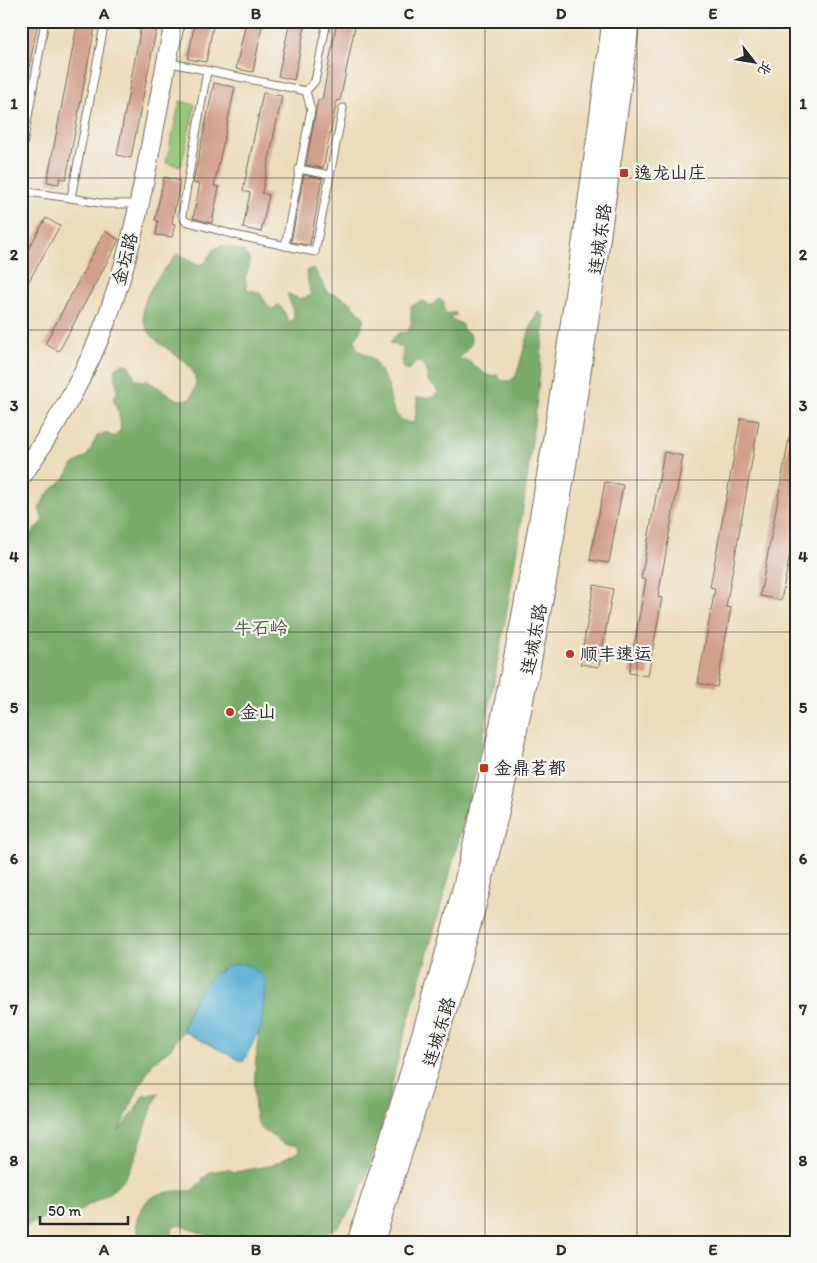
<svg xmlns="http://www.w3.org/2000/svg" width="817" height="1263" viewBox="0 0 817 1263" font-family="Itim,'LXGW WenKai TC',sans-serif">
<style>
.green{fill:#95c878;stroke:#607a52}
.forest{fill:#78ac68;stroke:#526c4a}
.water{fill:#58b0d5;stroke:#426e80}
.building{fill:#d29f89}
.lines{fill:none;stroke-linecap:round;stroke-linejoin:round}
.lane-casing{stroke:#6f695d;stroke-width:9}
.secondary-casing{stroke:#6f695d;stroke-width:21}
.primary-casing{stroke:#6f695d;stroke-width:23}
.lane{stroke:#fff;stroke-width:7}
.secondary{stroke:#fff;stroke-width:19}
.primary{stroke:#fff;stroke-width:21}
.grid{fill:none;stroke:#2b2b2b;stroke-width:1;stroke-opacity:0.55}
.poi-dot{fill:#c8321e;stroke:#f6f6f2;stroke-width:2}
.labels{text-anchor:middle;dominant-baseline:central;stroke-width:4.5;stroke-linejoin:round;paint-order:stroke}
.poi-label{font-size:18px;fill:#2b2b2b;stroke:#f6f6f2;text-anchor:start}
.street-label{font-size:18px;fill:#2b2b2b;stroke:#f6f6f2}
.park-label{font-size:18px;fill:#4b5a42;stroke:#f6f6f2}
.neatline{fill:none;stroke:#2b2b2b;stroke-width:2}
.grid-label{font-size:16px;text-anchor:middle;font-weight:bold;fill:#2b2b2b}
</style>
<rect width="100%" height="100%" fill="#f6f6f2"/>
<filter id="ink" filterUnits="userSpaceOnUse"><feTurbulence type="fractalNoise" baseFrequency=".02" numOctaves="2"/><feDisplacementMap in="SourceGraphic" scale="10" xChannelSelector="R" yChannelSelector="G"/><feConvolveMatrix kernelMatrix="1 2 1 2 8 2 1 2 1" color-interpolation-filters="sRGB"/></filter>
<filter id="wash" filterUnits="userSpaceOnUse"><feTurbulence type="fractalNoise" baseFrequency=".0096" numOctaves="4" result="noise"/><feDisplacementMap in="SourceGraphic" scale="20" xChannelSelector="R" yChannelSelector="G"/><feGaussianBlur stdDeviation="1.12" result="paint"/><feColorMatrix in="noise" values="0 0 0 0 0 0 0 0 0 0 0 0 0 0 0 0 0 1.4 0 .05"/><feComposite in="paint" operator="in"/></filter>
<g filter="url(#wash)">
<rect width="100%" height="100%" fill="#eddcb9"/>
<polygon class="green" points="180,101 195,105 181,166 166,163"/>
<path class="forest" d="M 221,245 L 243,251 L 249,258 L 249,268 L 245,277 L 247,289 L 259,292 L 271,310 L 278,305 L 283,309 L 288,321 L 293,321 L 294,314 L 287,293 L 299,299 L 311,296 L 306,271 L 314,268 L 328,293 C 344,295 356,306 364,318 L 361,329 L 355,340 L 357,349 C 362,353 373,357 375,362 C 379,370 386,379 388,386 C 391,403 393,423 415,423 L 417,398 L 436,397 L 438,391 L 428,381 L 426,368 L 421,363 L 416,362 L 408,371 L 402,367 L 403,347 L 390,343 L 398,333 L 407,332 L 411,325 L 411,306 L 422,301 L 426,302 L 428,305 L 433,305 L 438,299 L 444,302 L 444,311 L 447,314 L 453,312 L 457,314 L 449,319 L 462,324 L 463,330 L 470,334 L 472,343 L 459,359 L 468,361 L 488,376 L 497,375 L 502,381 L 510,381 L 516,376 L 530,329 L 538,312 L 545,316 C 533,458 511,601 482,741 C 461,843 430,943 402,1043 C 389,1091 372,1187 341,1223 C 322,1245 252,1242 223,1242 L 227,1237 L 212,1237 L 180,1225 L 173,1227 L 172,1237 L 168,1242 C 159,1242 149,1243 142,1237 C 130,1228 140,1205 151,1198 C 164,1190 178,1191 192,1191 L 210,1172 L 227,1169 L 235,1172 L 273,1165 L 300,1151 L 297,1145 L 285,1145 C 278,1139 265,1132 260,1127 C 246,1111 261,1015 265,993 L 225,966 L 210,978 L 198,993 L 189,1009 L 183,1031 L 170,1049 L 153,1062 L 139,1087 L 119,1131 L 134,1112 L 143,1096 L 159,1093 C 144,1120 142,1153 124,1179 C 115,1192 87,1206 73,1214 L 57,1211 L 21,1229 L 21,546 L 43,520 L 39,508 L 47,494 L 64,479 L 73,465 L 88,455 L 97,436 L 106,433 L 114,437 L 121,429 L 119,414 L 113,399 C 115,396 117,393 117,390 C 118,380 107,364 128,364 L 136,380 L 148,381 L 178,400 L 190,399 C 220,350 120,354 148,294 C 155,279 168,266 178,253 L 197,265 L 205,263 L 213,250 Z"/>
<path class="water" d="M 241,963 L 253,967 L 266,980 L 261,1027 L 243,1062 L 183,1031 C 192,998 205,970 241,963 Z"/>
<g id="blocks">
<g class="building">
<polygon points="21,21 38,21 26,84 21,84"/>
<polygon points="78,21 96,21 66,179 59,178 59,184 47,182"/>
<polygon points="142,21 158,21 131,158 117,155"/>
<polygon points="195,21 214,21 206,62 188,59"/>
<polygon points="246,21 263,21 253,72 236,69"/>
<polygon points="290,21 306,21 294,80 278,76"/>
<polygon points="337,21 356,21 340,101 337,100 323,168 306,165 318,100 322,100"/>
<polygon points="214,83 235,87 214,186 219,187 212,223 193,218 200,184 193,183"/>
<polygon points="263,93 282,96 262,193 269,195 261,232 243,228 250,193 243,191"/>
<polygon points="304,175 322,179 310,245 291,242"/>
<polygon points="164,177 180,181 172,223 175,224 172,237 156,235 158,221 155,220"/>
<polygon points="46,218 60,226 21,295 21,262"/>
<polygon points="105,231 119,240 59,351 45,344"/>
<polygon points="741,418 759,421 726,607 731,608 717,687 698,683 715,588 710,587"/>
<polygon points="791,428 796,429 796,524 781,600 760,596"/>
<polygon points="664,452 683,456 658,597 662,598 648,676 629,673 646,579 641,579"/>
<polygon points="605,482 623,485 609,563 590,560"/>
<polygon points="594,585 613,589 599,667 580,664"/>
</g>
</g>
</g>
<g filter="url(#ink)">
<use href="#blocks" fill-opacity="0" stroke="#6f695d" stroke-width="1"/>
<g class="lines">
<defs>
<g id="lane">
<polyline points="166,62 306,91 315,81 327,21"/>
<polyline points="207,71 182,215 185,221 239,236 315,252 343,108"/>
<polyline points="21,156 45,21"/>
<polyline points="299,169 330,175"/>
<polyline points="21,185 27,192 71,198 105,21"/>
<polyline points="71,198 105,204 138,204"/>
<polyline points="285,246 311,110 306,91"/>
</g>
<path id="secondary" d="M 21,477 C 54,428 85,377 106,321 C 142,225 153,121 175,21"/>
<g id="primary">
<path d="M 358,1242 C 399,1110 443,979 474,844 C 539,573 577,297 613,21"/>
<path d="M 373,1242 C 414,1112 457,983 489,851 C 555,578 592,299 629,21"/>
</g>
</defs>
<use href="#lane" class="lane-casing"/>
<use href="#secondary" class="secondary-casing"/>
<use href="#primary" class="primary-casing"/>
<use href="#lane" class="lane"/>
<use href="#secondary" class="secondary"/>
<use href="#primary" class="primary"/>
</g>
</g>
<path class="grid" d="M 180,21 L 180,1242M 332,21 L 332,1242M 485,21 L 485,1242M 637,21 L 637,1242M 21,178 L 796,178M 21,330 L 796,330M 21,480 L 796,480M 21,632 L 796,632M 21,782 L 796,782M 21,934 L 796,934M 21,1084 L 796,1084"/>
<g class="poi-dot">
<rect x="619" y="168" width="10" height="10" rx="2.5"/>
<circle cx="570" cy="654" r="5"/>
<circle cx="230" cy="712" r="5"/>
<rect x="479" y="763" width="10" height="10" rx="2.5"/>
</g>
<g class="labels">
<g class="poi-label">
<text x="634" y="173">逸龙山庄</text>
<text x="580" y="654">顺丰速运</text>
<text x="240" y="712">金山</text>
<text x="494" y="768">金鼎茗都</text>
</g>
<g class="street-label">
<text transform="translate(600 239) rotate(-82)">连城东路</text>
<text transform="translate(125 259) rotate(-75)">金坛路</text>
<text transform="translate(534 639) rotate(-79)">连城东路</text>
<text transform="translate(439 1032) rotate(-73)">连城东路</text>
</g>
<g class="park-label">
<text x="261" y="628">牛石岭</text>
</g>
</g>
<rect width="817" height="1263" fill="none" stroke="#f6f6f2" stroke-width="55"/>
<g transform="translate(754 62) rotate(121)" stroke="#f6f6f2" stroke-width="4" paint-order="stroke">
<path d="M0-4L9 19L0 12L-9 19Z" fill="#2b2b2b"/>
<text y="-8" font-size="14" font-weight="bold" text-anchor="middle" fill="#2b2b2b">北</text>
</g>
<path d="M40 1216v8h88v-8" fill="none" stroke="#2b2b2b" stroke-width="2.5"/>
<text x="48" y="1216" font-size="15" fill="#2b2b2b" stroke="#f6f6f2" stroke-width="4" paint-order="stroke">50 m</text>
<rect x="28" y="28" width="762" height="1208" class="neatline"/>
<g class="grid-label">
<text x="104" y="19">A</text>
<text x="256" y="19">B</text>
<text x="409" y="19">C</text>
<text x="561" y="19">D</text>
<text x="713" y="19">E</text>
<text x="14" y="109">1</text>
<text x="803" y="109">1</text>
<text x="14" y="260">2</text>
<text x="803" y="260">2</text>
<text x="14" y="411">3</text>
<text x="803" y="411">3</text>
<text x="14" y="562">4</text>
<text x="803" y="562">4</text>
<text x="14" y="713">5</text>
<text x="803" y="713">5</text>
<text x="14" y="864">6</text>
<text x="803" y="864">6</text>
<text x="14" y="1015">7</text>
<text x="803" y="1015">7</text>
<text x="14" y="1166">8</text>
<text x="803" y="1166">8</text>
<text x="104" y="1255">A</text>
<text x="256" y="1255">B</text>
<text x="409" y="1255">C</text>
<text x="561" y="1255">D</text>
<text x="713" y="1255">E</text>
</g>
</svg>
